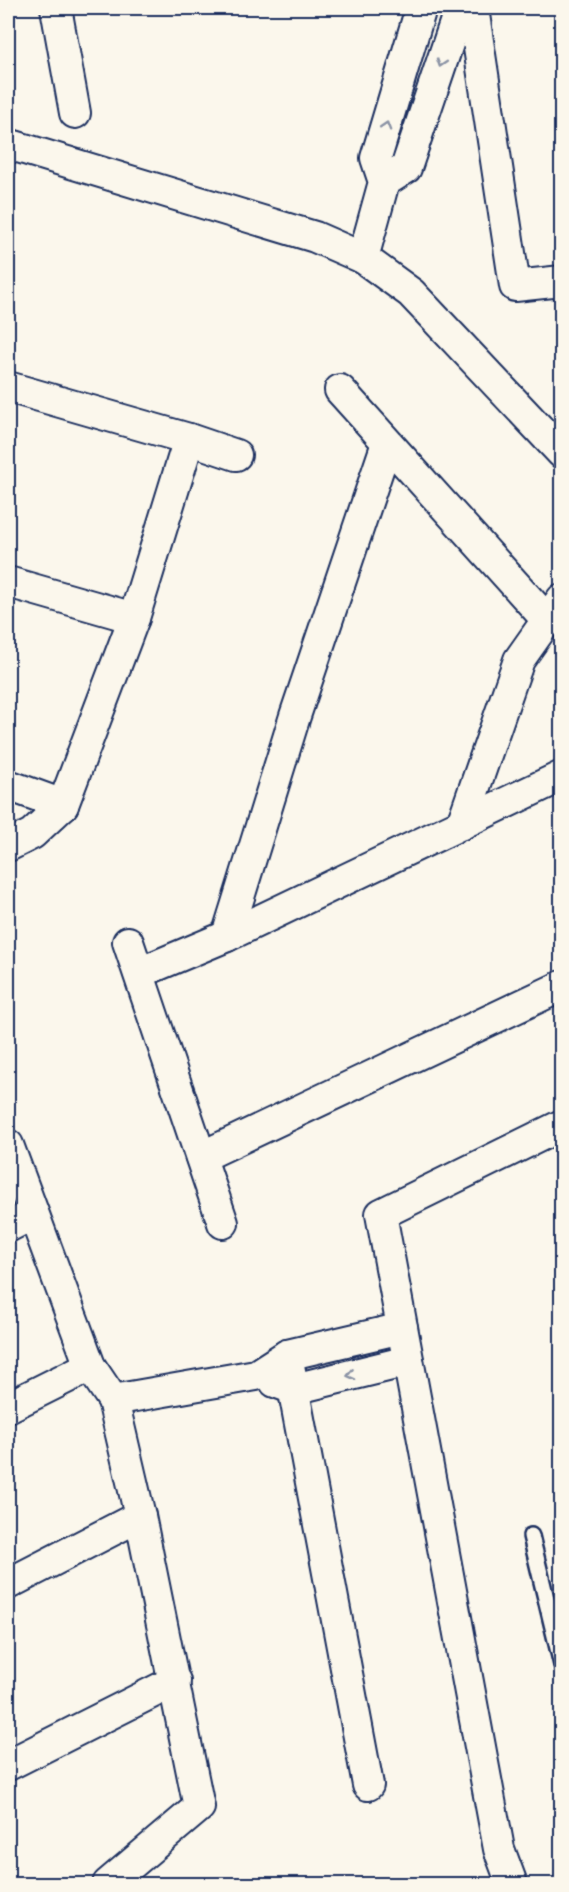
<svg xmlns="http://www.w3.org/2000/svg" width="569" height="1892" viewBox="0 0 569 1892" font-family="'Architects Daughter',sans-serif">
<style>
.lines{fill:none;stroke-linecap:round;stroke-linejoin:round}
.service-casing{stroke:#1b2f5e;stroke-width:20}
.minor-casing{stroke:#1b2f5e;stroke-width:34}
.service{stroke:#fbf7ec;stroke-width:15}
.minor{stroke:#fbf7ec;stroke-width:30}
.oneway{stroke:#8b93a5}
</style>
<rect width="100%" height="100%" fill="#fbf7ec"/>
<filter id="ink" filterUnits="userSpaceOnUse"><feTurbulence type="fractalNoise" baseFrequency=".0167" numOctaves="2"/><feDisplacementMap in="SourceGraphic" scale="12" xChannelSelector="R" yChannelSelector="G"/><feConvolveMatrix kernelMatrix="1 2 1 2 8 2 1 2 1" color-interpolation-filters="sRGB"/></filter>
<g filter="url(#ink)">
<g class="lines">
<defs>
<polyline id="service" points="531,1536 562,1665"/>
<g id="minor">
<polyline points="56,8 75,113"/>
<polyline points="473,8 515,286 562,281"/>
<polyline points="8,144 315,237 363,258 411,293 562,453"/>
<polyline points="384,182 406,168 460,8"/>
<polyline points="363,258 384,182 376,158 421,8"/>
<polyline points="8,387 189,439 236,455"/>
<polyline points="340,390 548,621"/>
<polyline points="8,582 134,618"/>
<polyline points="8,785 63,805"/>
<polyline points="462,824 519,660 562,599"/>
<polyline points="8,846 32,834 63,805 134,618 189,439"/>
<polyline points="227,936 295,716 387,443"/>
<polyline points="128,942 223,1223"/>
<polyline points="139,973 227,936 562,776"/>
<polyline points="8,1145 90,1366 113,1400 140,1516 199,1807 108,1884"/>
<polyline points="201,1157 562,986"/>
<polyline points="8,1227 33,1214"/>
<polyline points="287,1355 368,1785"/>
<polyline points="275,1382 294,1389 408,1361"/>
<polyline points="113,1400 256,1375 287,1355 402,1328"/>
<polyline points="8,1407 90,1366"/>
<polyline points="8,1584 140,1516"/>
<polyline points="8,1765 175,1681"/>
<polyline points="512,1884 499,1849 381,1214 562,1125"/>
</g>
</defs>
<use href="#service" class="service-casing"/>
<use href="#minor" class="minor-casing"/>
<use href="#service" class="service"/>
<use href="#minor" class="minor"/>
</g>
<defs><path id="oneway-chevron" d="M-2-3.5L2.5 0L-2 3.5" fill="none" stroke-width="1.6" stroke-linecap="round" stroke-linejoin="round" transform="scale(1.5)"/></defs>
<g class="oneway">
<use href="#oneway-chevron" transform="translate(441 63) rotate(108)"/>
<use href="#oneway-chevron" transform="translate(386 126) rotate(-73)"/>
<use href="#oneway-chevron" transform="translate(351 1375) rotate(166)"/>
</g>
</g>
<rect width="569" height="1892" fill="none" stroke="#fbf7ec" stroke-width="30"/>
<rect x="15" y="15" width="539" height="1862" fill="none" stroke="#1b2f5e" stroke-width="2" filter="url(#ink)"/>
</svg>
